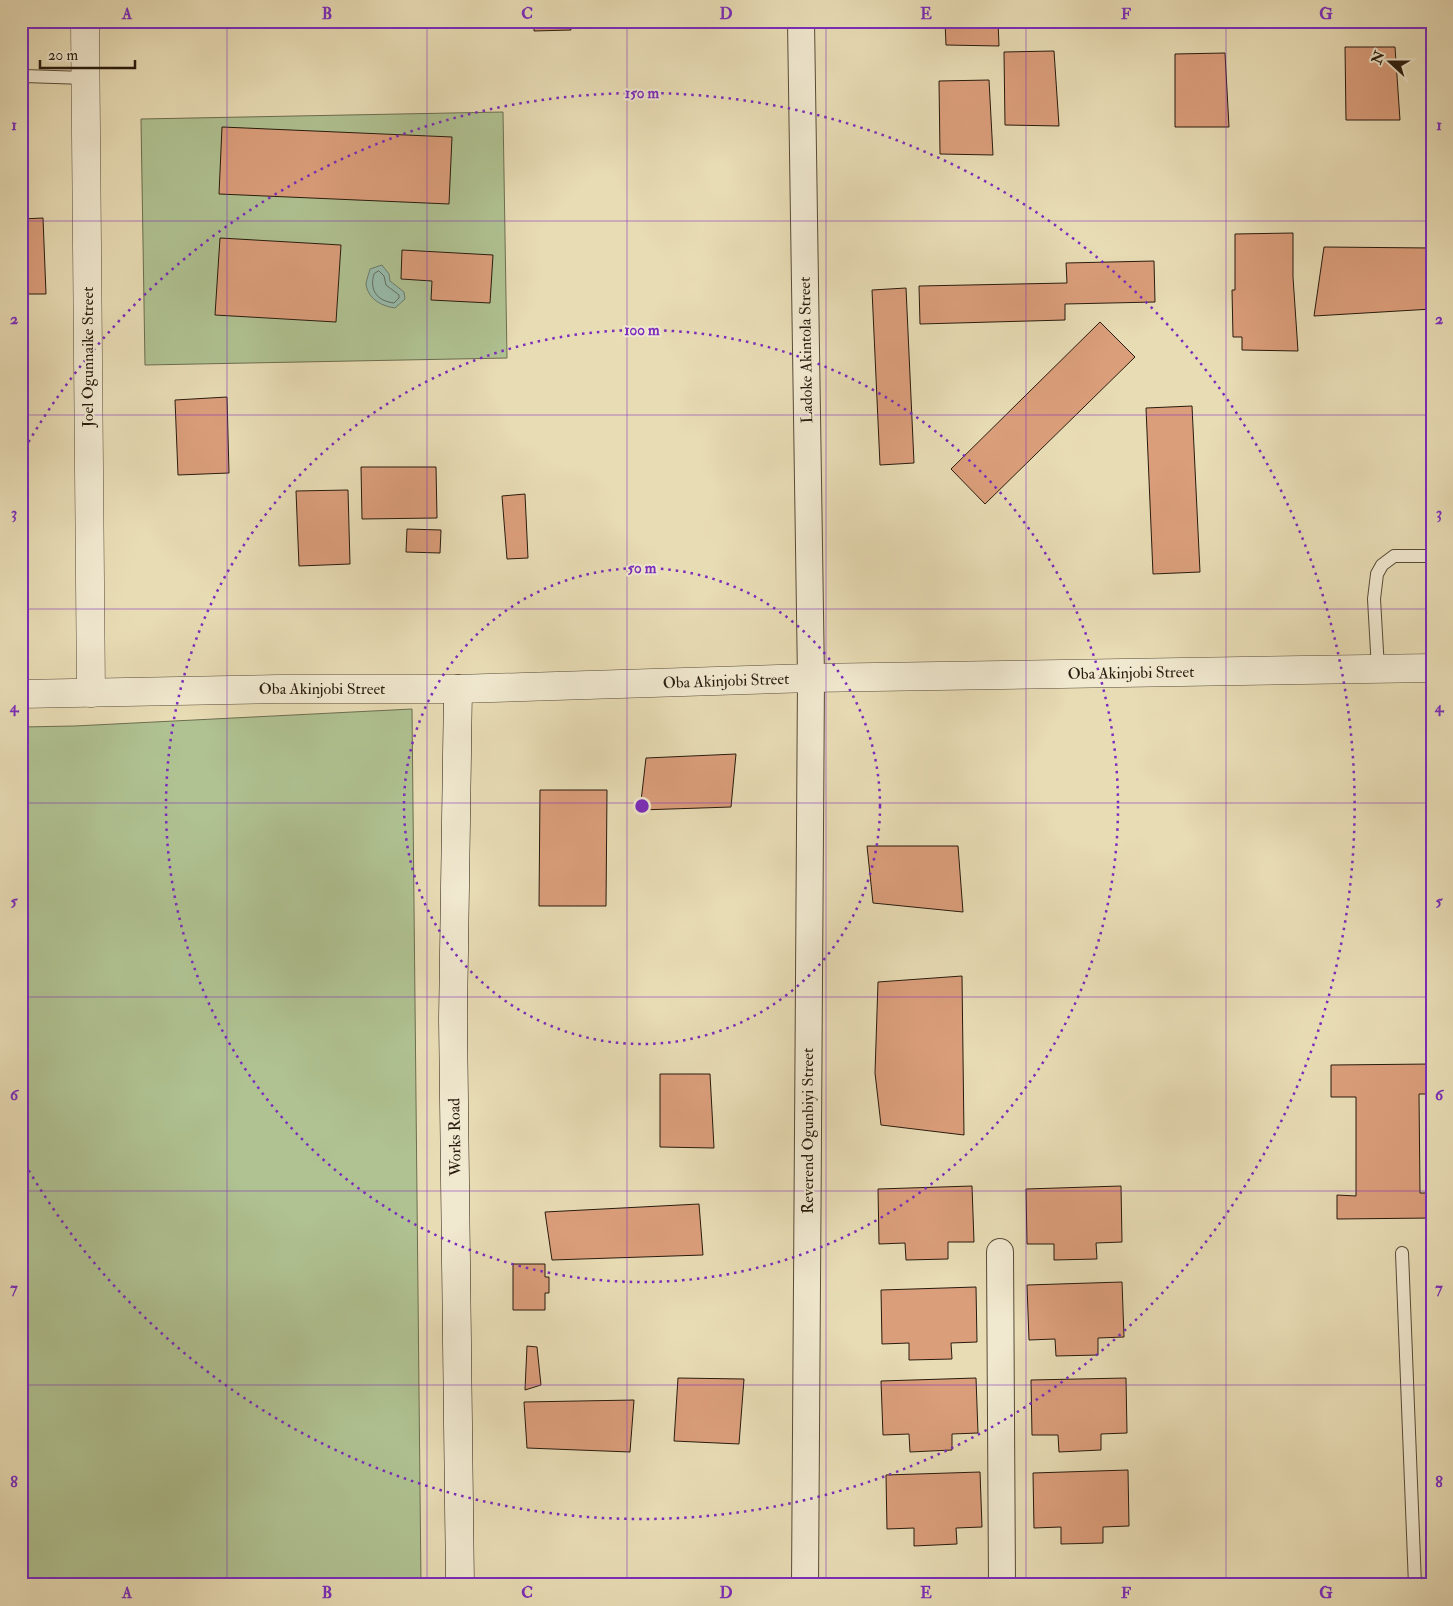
<svg xmlns="http://www.w3.org/2000/svg" width="1453" height="1606" viewBox="0 0 1453 1606" font-family="'IM FELL Double Pica',serif">
<style>
.green{fill:#b0c292;stroke:#6c6e50}
.water{fill:#97bcad;stroke:#6b7c6d}
.lines{fill:none;stroke-linecap:round;stroke-linejoin:round}
.shore{stroke:#606c5e;stroke-width:1}
.building{fill:#db9e7b;stroke:#281b0e}
.service-casing{stroke:#584b38;stroke-width:14}
.minor-casing{stroke:#584b38;stroke-width:28}
.tertiary-casing{stroke:#584b38;stroke-width:29}
.secondary-casing{stroke:#281b0e;stroke-width:29}
.service{stroke:#f0e8cf;stroke-width:12}
.minor{stroke:#f0e8cf;stroke-width:26}
.tertiary{stroke:#f0e8cf;stroke-width:28}
.secondary{stroke:#f0e8cf;stroke-width:28}
.grid{fill:none;stroke:#7b2cbf;stroke-width:1;stroke-opacity:0.55}
.ring{fill:none;stroke:#7b2cbf;stroke-width:2.5;stroke-dasharray:2.5 5}
.labels{text-anchor:middle;dominant-baseline:central;stroke-width:4;stroke-linejoin:round;paint-order:stroke}
.street-label{font-size:16px;fill:#281b0e;stroke:#f0e8cf}
.centre{fill:#7b2cbf;stroke:#f0e8cf;stroke-width:2.5}
.ring-label{font-size:15px;text-anchor:middle;font-weight:bold;fill:#7b2cbf;stroke:#f0e8cf;stroke-width:4;stroke-linejoin:round;paint-order:stroke}
.neatline{fill:none;stroke:#7b2cbf;stroke-width:2}
.grid-label{font-size:16px;text-anchor:middle;font-weight:bold;fill:#7b2cbf}
</style>
<rect width="100%" height="100%" fill="#e8dcb5"/>
<filter id="stains"><feTurbulence type="fractalNoise" baseFrequency=".004" numOctaves="4"/><feColorMatrix values="0 0 0 0 .2 0 0 0 0 .09 0 0 0 0 .02 0 0 0 .5 -.17"/></filter>
<radialGradient id="worn" r=".72"><stop offset=".6" stop-color="#630" stop-opacity="0"/><stop offset="1" stop-color="#630" stop-opacity=".3"/></radialGradient>
<g class="green">
<polygon points="503,112 507,358 145,365 141,119"/>
<polygon points="412,709 421,1585 21,1585 21,727 75,726"/>
</g>
<path class="water" d="M 382,265 L 389,274 L 390,281 L 404,292 L 405,299 L 395,308 C 382,306 369,300 366,285 C 366,280 369,274 370,269 Z"/>
<g class="lines">
<path class="shore" d="M 379,271 L 384,276 L 386,285 L 399,295 L 399,298 L 394,303 C 377,301 369,290 374,274 Z"/>
</g>
<g class="building">
<polygon points="534,21 570,21 571,30 534,31"/>
<polygon points="945,21 998,21 999,46 946,45"/>
<polygon points="1345,47 1395,47 1400,120 1346,120"/>
<polygon points="1054,51 1059,126 1005,125 1004,52"/>
<polygon points="1225,53 1229,127 1175,127 1175,54"/>
<polygon points="989,80 993,155 940,154 939,81"/>
<polygon points="222,127 452,137 449,204 219,194"/>
<polygon points="43,218 46,294 21,294 21,219"/>
<polygon points="1293,233 1293,277 1298,351 1242,350 1242,337 1233,337 1232,290 1235,290 1235,234"/>
<polygon points="220,238 341,245 336,322 215,315"/>
<polygon points="1324,247 1432,248 1432,309 1314,316"/>
<polygon points="402,250 493,255 490,303 431,300 432,281 401,279"/>
<polygon points="1154,261 1155,302 1065,304 1065,320 920,324 919,286 1067,283 1066,263"/>
<polygon points="906,288 914,463 880,465 872,290"/>
<polygon points="1100,322 1135,357 985,504 951,469"/>
<polygon points="227,397 229,473 178,475 175,400"/>
<polygon points="1192,406 1200,572 1153,574 1146,408"/>
<polygon points="361,467 436,467 437,518 362,519"/>
<polygon points="348,490 350,564 299,566 296,491"/>
<polygon points="525,494 528,558 507,559 502,496"/>
<polygon points="407,529 441,530 440,553 406,552"/>
<polygon points="736,754 731,807 640,810 646,758"/>
<polygon points="540,790 607,790 606,906 539,906"/>
<polygon points="867,846 958,846 963,912 873,903"/>
<polygon points="962,976 964,1135 881,1125 875,1073 878,982"/>
<polygon points="1432,1064 1432,1094 1419,1094 1420,1193 1432,1193 1432,1218 1337,1219 1337,1195 1356,1196 1356,1097 1331,1097 1331,1065"/>
<polygon points="660,1074 710,1074 714,1148 660,1147"/>
<polygon points="972,1186 974,1242 948,1242 948,1259 906,1260 905,1243 879,1244 878,1189"/>
<polygon points="1121,1186 1122,1242 1096,1243 1097,1259 1054,1260 1054,1244 1027,1244 1026,1189"/>
<polygon points="699,1204 703,1255 552,1260 545,1212"/>
<polygon points="513,1264 545,1264 545,1277 549,1277 549,1293 545,1293 545,1310 513,1310"/>
<polygon points="1122,1282 1124,1337 1098,1338 1098,1355 1056,1356 1055,1339 1029,1340 1027,1285"/>
<polygon points="976,1287 977,1342 951,1343 952,1359 909,1360 909,1343 882,1344 881,1290"/>
<polygon points="527,1346 537,1347 541,1385 525,1390"/>
<polygon points="678,1378 744,1379 739,1444 674,1441"/>
<polygon points="976,1378 978,1433 952,1434 952,1450 910,1452 909,1434 883,1435 881,1381"/>
<polygon points="1126,1378 1127,1433 1101,1434 1101,1450 1059,1452 1058,1435 1032,1435 1031,1380"/>
<polygon points="634,1400 630,1452 527,1448 524,1402"/>
<polygon points="1128,1470 1129,1526 1103,1527 1103,1543 1061,1544 1061,1527 1034,1528 1033,1473"/>
<polygon points="980,1472 982,1527 956,1528 957,1544 914,1546 914,1528 887,1529 886,1475"/>
</g>
<g class="lines">
<defs>
<g id="service">
<polyline points="21,78 24,76 85,78"/>
<polyline points="1378,669 1374,599 1377,574 1382,565 1394,556 1432,556"/>
<polyline points="1402,1253 1415,1585"/>
</g>
<g id="minor">
<polyline points="801,21 811,678 805,1585"/>
<polyline points="1000,1252 1002,1585"/>
</g>
<g id="tertiary">
<polyline points="85,21 91,693"/>
<polyline points="21,694 279,689 458,689 811,678 1432,668"/>
</g>
<polyline id="secondary" points="458,689 453,1019 460,1585"/>
</defs>
<use href="#service" class="service-casing"/>
<use href="#minor" class="minor-casing"/>
<use href="#tertiary" class="tertiary-casing"/>
<use href="#secondary" class="secondary-casing"/>
<use href="#service" class="service"/>
<use href="#minor" class="minor"/>
<use href="#tertiary" class="tertiary"/>
<use href="#secondary" class="secondary"/>
</g>
<path class="grid" d="M 227,21 L 227,1585M 427,21 L 427,1585M 627,21 L 627,1585M 826,21 L 826,1585M 1026,21 L 1026,1585M 1226,21 L 1226,1585M 21,221 L 1432,221M 21,415 L 1432,415M 21,609 L 1432,609M 21,803 L 1432,803M 21,997 L 1432,997M 21,1191 L 1432,1191M 21,1385 L 1432,1385"/>
<g class="ring">
<circle cx="642" cy="806" r="238"/>
<circle cx="642" cy="806" r="476"/>
<path d="M21 455A713 713 0 1 1 21 1157"/>
</g>
<g class="labels">
<g class="street-label">
<text transform="translate(806 350) rotate(-91)">Ladoke Akintola Street</text>
<text transform="translate(88 357) rotate(-90)">Joel Ogunnaike Street</text>
<text transform="translate(1131 673) rotate(-1)">Oba Akinjobi Street</text>
<text transform="translate(726 681) rotate(-2)">Oba Akinjobi Street</text>
<text x="322" y="689">Oba Akinjobi Street</text>
<text transform="translate(808 1131) rotate(-90)">Reverend Ogunbiyi Street</text>
<text transform="translate(455 1137) rotate(-91)">Works Road</text>
</g>
</g>
<circle cx="642" cy="806" r="8" class="centre"/>
<g class="ring-label">
<text x="642" y="98">150 m</text>
<text x="642" y="335">100 m</text>
<text x="642" y="573">50 m</text>
</g>
<rect width="1453" height="1606" fill="none" stroke="#e8dcb5" stroke-width="55"/>
<g transform="translate(1390 62) rotate(291)" stroke="#f0e8cf" stroke-width="4" paint-order="stroke">
<path d="M0-4L9 19L0 12L-9 19Z" fill="#281b0e"/>
<text y="-8" font-size="14" font-weight="bold" text-anchor="middle" fill="#281b0e">N</text>
</g>
<path d="M40 60v8h95v-8" fill="none" stroke="#281b0e" stroke-width="2.5"/>
<text x="48" y="60" font-size="15" fill="#281b0e" stroke="#f0e8cf" stroke-width="4" paint-order="stroke">20 m</text>
<rect x="28" y="28" width="1398" height="1550" class="neatline"/>
<g class="grid-label">
<text x="127" y="19">A</text>
<text x="327" y="19">B</text>
<text x="527" y="19">C</text>
<text x="726" y="19">D</text>
<text x="926" y="19">E</text>
<text x="1126" y="19">F</text>
<text x="1326" y="19">G</text>
<text x="14" y="130">1</text>
<text x="1439" y="130">1</text>
<text x="14" y="324">2</text>
<text x="1439" y="324">2</text>
<text x="14" y="518">3</text>
<text x="1439" y="518">3</text>
<text x="14" y="712">4</text>
<text x="1439" y="712">4</text>
<text x="14" y="906">5</text>
<text x="1439" y="906">5</text>
<text x="14" y="1100">6</text>
<text x="1439" y="1100">6</text>
<text x="14" y="1293">7</text>
<text x="1439" y="1293">7</text>
<text x="14" y="1487">8</text>
<text x="1439" y="1487">8</text>
<text x="127" y="1598">A</text>
<text x="327" y="1598">B</text>
<text x="527" y="1598">C</text>
<text x="726" y="1598">D</text>
<text x="926" y="1598">E</text>
<text x="1126" y="1598">F</text>
<text x="1326" y="1598">G</text>
</g>
<rect width="100%" height="100%" filter="url(#stains)"/>
<rect width="100%" height="100%" fill="url(#worn)"/>
</svg>
